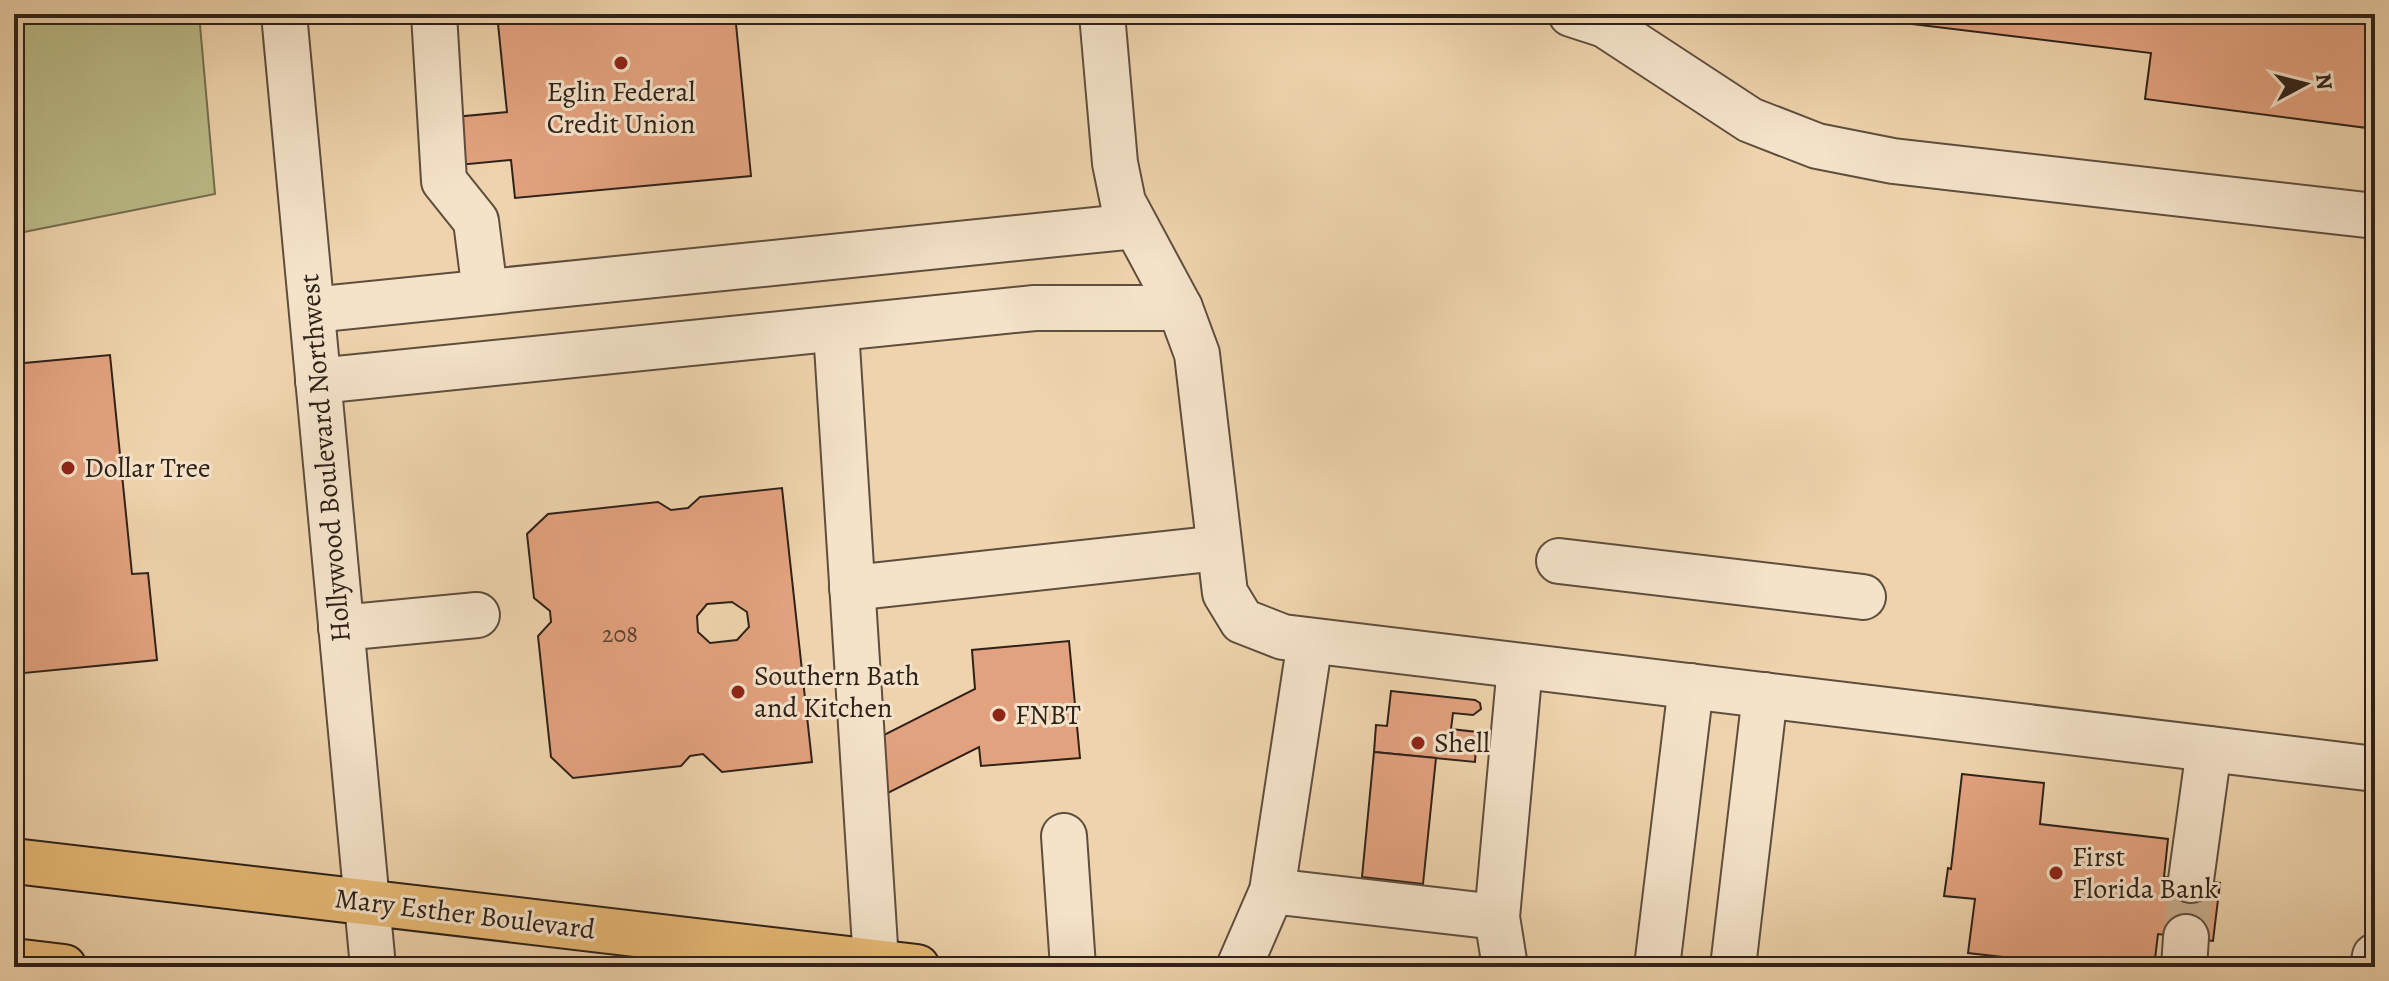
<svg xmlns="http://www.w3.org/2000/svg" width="2389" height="981" viewBox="0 0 2389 981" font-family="Alegreya,serif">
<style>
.green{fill:#bbbb87;stroke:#756e50;stroke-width:2}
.building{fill:#e3a27f;stroke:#2f2219;stroke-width:2;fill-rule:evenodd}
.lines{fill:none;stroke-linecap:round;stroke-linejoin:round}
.minor-tunnel{stroke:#c8b08f;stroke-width:44;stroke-dasharray:44 22;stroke-linecap:butt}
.minor-casing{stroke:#5f4e3e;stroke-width:48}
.major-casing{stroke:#2f2219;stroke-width:48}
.minor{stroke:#f4e2c9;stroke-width:44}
.major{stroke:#e7ba76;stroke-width:44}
.poi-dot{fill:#8f2418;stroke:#f4e2c9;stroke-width:3}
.labels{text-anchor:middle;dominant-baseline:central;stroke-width:6;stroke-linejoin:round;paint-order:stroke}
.number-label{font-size:24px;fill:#5c4232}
.poi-label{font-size:28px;fill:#2f2219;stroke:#f4e2c9;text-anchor:start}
.street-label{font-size:28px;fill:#2f2219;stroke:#f4e2c9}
</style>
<rect width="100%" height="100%" fill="#eed3ac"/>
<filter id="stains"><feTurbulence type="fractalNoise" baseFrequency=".0025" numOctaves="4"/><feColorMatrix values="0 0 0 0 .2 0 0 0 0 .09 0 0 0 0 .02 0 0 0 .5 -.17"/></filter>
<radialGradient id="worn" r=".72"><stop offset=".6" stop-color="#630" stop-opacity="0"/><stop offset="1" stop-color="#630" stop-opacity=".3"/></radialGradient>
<polygon class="green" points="14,14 199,14 215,194 14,234"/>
<g class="building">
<polygon points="497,14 735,14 751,176 515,198 511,160 448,166 444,118 507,112"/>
<polygon points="1829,14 2375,14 2375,129 2145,99 2151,53"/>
<polygon points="110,355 132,574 148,573 157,660 14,674 14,364"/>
<path d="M 782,488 L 812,762 L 722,772 L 703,754 L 690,756 L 681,766 L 573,778 L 551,757 L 538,636 L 551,622 L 550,611 L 534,598 L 527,534 L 548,514 L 658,502 L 671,510 L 688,508 L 700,497 ZM 732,602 L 747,612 L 749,627 L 737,640 L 710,643 L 698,632 L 697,616 L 707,604 Z"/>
<polygon points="1069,641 1080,758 981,766 979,747 874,800 870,742 975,689 972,650"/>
<polygon points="1391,691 1475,700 1480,703 1481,709 1473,715 1453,713 1451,729 1477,732 1475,762 1374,752 1376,725 1387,726"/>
<polygon points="1374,752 1436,758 1423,884 1362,877"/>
<polygon points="1962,774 2044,783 2040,824 2168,839 2164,877 2220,883 2213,941 2158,934 2154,967 2092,967 1968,953 1975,899 1944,896 1948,868 1951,869"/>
</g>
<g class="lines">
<polyline class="minor-tunnel" points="2186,937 2191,880"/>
<defs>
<g id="minor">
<polyline points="284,14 373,967"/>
<polyline points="434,14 444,181 476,221 485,292"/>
<polyline points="1102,14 1115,163 1123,202 1180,308 1197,354 1225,593 1242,621 1283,637 2375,769"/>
<polyline points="1571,14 1605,25 1750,120 1817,146 1893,161 2375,216"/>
<polyline points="312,310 1135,226"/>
<polyline points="836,330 876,962"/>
<polyline points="318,381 1035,308 1180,308"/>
<polyline points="1559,561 1863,597"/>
<polyline points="852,588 1219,548"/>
<polyline points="341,628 477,615"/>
<polyline points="1064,836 1073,967"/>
<polyline points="2191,880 2209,749"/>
<polyline points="1272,891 1497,917"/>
<polyline points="1239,967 1272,891 1310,641"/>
<polyline points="1505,967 1497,917 1520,666"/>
<polyline points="1657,967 1691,686"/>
<polyline points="1733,967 1765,695"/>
<polyline points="2184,967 2186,937"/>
<polyline points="2373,967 2375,956"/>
</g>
<g id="major">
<polyline points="14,861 917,967"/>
<polyline points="14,961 64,967"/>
</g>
</defs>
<use href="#minor" class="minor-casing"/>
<use href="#major" class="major-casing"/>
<use href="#minor" class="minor"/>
<use href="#major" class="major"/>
</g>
<g class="poi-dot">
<circle cx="621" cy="63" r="8"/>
<circle cx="68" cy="468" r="8"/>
<circle cx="738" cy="692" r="8"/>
<circle cx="999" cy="715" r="8"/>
<circle cx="1418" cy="743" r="8"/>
<circle cx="2056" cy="873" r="8"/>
</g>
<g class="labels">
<g class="number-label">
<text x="620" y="634">208</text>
</g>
<g class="poi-label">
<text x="621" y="92" text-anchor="middle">Eglin Federal<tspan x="621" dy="32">Credit Union</tspan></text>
<text x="84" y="468">Dollar Tree</text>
<text x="754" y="676">Southern Bath<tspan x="754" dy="32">and Kitchen</tspan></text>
<text x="1015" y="715">FNBT</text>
<text x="1434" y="743">Shell</text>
<text x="2072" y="857">First<tspan x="2072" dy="32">Florida Bank</tspan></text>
</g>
<g class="street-label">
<text transform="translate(325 458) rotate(-95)">Hollywood Boulevard Northwest</text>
<text transform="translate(465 914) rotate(7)">Mary Esther Boulevard</text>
</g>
</g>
<rect width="2389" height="981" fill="none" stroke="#eed3ac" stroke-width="48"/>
<rect x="16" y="16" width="2357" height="949" fill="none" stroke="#2f2219" stroke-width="4"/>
<rect x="24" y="24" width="2341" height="933" fill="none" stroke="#2f2219" stroke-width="2"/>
<g transform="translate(2305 84) rotate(83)" stroke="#f4e2c9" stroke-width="6" paint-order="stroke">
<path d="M0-6L14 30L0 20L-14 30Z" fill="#2f2219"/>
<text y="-12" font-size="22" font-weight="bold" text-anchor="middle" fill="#2f2219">N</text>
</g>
<rect width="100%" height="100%" filter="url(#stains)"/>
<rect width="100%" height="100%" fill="url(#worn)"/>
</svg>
